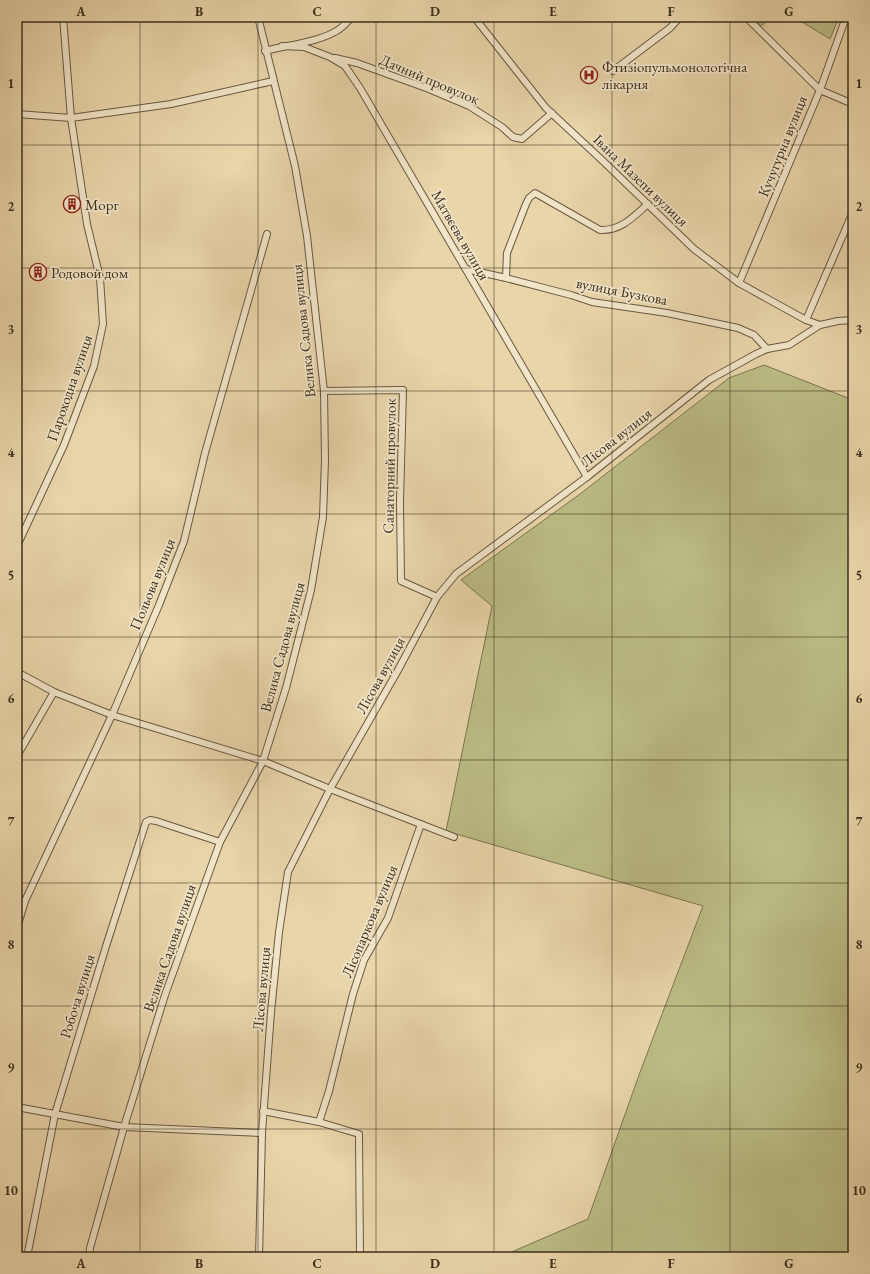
<svg xmlns="http://www.w3.org/2000/svg" width="870" height="1274" viewBox="0 0 870 1274" font-family="'EB Garamond',serif">
<style>
.green{fill:#bbbc85;stroke:#7c7651}
.lines{fill:none;stroke-linecap:round;stroke-linejoin:round}
.street-casing{stroke:#695940;stroke-width:8}
.street{stroke:#f1e4c8;stroke-width:6}
.grid{fill:none;stroke:#3e301d;stroke-width:1;stroke-opacity:0.55}
.labels{text-anchor:middle;dominant-baseline:central;stroke-width:3.5;stroke-linejoin:round;paint-order:stroke}
.poi-label{font-size:15px;fill:#3e301d;stroke:#f1e4c8;text-anchor:start}
.street-label{font-size:15px;fill:#3e301d;stroke:#f1e4c8}
.neatline{fill:none;stroke:#3e301d;stroke-width:1.5}
.grid-label{font-size:13px;text-anchor:middle;font-weight:bold;fill:#3e301d}
</style>
<rect width="100%" height="100%" fill="#e9d5aa"/>
<filter id="stains"><feTurbulence type="fractalNoise" baseFrequency=".005" numOctaves="4"/><feColorMatrix values="0 0 0 0 .2 0 0 0 0 .09 0 0 0 0 .02 0 0 0 .5 -.17"/></filter>
<radialGradient id="worn" r=".72"><stop offset=".6" stop-color="#630" stop-opacity="0"/><stop offset="1" stop-color="#630" stop-opacity=".3"/></radialGradient>
<g class="green">
<polygon points="753,17 772,17 761,26"/>
<polygon points="794,17 839,17 830,39"/>
<polygon points="764,365 853,400 853,1257 500,1257 588,1219 639,1075 703,906 446,831 492,606 461,580 580,494 729,378"/>
</g>
<g class="lines">
<defs>
<g id="street">
<polyline points="474,17 546,108 604,162 694,249 739,283 806,320 820,325"/>
<polyline points="746,17 820,90 853,104"/>
<polyline points="282,46 304,47 330,57 345,66 360,88 587,477"/>
<path d="M 265,51 C 287,45 320,42 338,30 C 343,27 348,21 352,17"/>
<polyline points="335,58 357,63 429,89 469,106 502,127 513,137 522,139 552,113"/>
<polyline points="613,71 670,28 680,17"/>
<polyline points="17,114 71,118 171,104 273,81"/>
<polyline points="466,269 506,278 571,295 592,302 667,313 738,328 754,335 767,349"/>
<path d="M 506,278 L 507,253 L 526,204 L 529,198 L 535,193 L 600,230 C 621,231 633,217 648,204"/>
<polyline points="739,283 820,90 846,17"/>
<polyline points="806,320 853,212"/>
<polyline points="324,391 403,390 400,502 401,581 437,597"/>
<polyline points="17,546 64,445 94,366 103,324 100,278 87,224 71,118 63,17"/>
<polyline points="17,672 54,692 112,715 263,761 330,789 454,837"/>
<polyline points="17,756 54,692"/>
<polyline points="17,928 25,901 112,715 159,605 184,541 205,453 267,234"/>
<polyline points="17,1107 124,1127 262,1133"/>
<polyline points="263,1111 319,1122 359,1134 360,1257"/>
<polyline points="319,1122 329,1091 353,994 364,960 388,918 421,824"/>
<polyline points="27,1257 55,1114 107,943 146,822 150,820 156,821 220,842"/>
<polyline points="89,1257 90,1248 124,1127 165,995 220,842 263,761 286,688 311,590 323,517 325,460 324,391 307,236 295,166 258,17"/>
<polyline points="259,1257 262,1133 271,1012 279,932 288,872 330,789 397,672 437,597 456,574 587,477 709,380 756,354 767,349 789,345 820,325 838,321 853,320"/>
</g>
</defs>
<use href="#street" class="street-casing"/>
<use href="#street" class="street"/>
</g>
<path class="grid" d="M 140,17 L 140,1257M 258,17 L 258,1257M 376,17 L 376,1257M 494,17 L 494,1257M 612,17 L 612,1257M 730,17 L 730,1257M 17,145 L 853,145M 17,268 L 853,268M 17,391 L 853,391M 17,514 L 853,514M 17,637 L 853,637M 17,760 L 853,760M 17,883 L 853,883M 17,1006 L 853,1006M 17,1129 L 853,1129"/>
<defs>
<symbol id="hospital-ring" viewBox="-11 -11 22 22"><circle r="9.5" fill="#f1e4c8" stroke="#8f2418" stroke-width="1.5"/><path d="M-5-5h3v3.5h4V-5h3V5h-3V1.5h-4V5h-3Z" fill="#8f2418"/></symbol>
<symbol id="building-ring" viewBox="-11 -11 22 22"><circle r="9.5" fill="#f1e4c8" stroke="#8f2418" stroke-width="1.5"/><path d="M-4-6H4V6H1V3H-1V6H-4ZM-2.5-4.3h1.7v1.8h-1.7ZM.8-4.3h1.7v1.8H.8ZM-2.5-1h1.7V.8h-1.7ZM.8-1h1.7V.8H.8Z" fill="#8f2418"/></symbol>
</defs>
<g fill-rule="evenodd">
<use href="#hospital-ring" x="579" y="65" width="20" height="20"/>
<use href="#building-ring" x="62" y="194" width="20" height="20"/>
<use href="#building-ring" x="28" y="262" width="20" height="20"/>
</g>
<g class="labels">
<g class="poi-label">
<text x="602" y="66">Фтизіопульмонологічна<tspan x="602" dy="17">лікарня</tspan></text>
<text x="85" y="204">Морг</text>
<text x="51" y="272">Родовой дом</text>
</g>
<g class="street-label">
<text transform="translate(430 79) rotate(23)">Дачний провулок</text>
<text transform="translate(782 146) rotate(-68)">Кучугурна вулиця</text>
<text transform="translate(641 180) rotate(44)">Івана Мазепи вулиця</text>
<text transform="translate(461 235) rotate(60)">Матвєєва вулиця</text>
<text transform="translate(622 291) rotate(11)">вулиця Бузкова</text>
<text transform="translate(303 331) rotate(-96)">Велика Садова вулиця</text>
<text transform="translate(69 388) rotate(-71)">Пароходна вулиця</text>
<text transform="translate(616 437) rotate(-38)">Лісова вулиця</text>
<text transform="translate(389 466) rotate(-89)">Санаторний провулок</text>
<text transform="translate(152 584) rotate(-68)">Польова вулиця</text>
<text transform="translate(282 647) rotate(-75)">Велика Садова вулиця</text>
<text transform="translate(380 675) rotate(-61)">Лісова вулиця</text>
<text transform="translate(369 921) rotate(-67)">Лісопаркова вулиця</text>
<text transform="translate(169 948) rotate(-71)">Велика Садова вулиця</text>
<text transform="translate(261 989) rotate(-85)">Лісова вулиця</text>
<text transform="translate(77 996) rotate(-73)">Робоча вулиця</text>
</g>
</g>
<rect width="870" height="1274" fill="none" stroke="#e9d5aa" stroke-width="44"/>
<rect x="22" y="22" width="826" height="1230" class="neatline"/>
<g class="grid-label">
<text x="81" y="16">A</text>
<text x="199" y="16">B</text>
<text x="317" y="16">C</text>
<text x="435" y="16">D</text>
<text x="553" y="16">E</text>
<text x="671" y="16">F</text>
<text x="789" y="16">G</text>
<text x="11" y="88">1</text>
<text x="859" y="88">1</text>
<text x="11" y="211">2</text>
<text x="859" y="211">2</text>
<text x="11" y="334">3</text>
<text x="859" y="334">3</text>
<text x="11" y="457">4</text>
<text x="859" y="457">4</text>
<text x="11" y="580">5</text>
<text x="859" y="580">5</text>
<text x="11" y="703">6</text>
<text x="859" y="703">6</text>
<text x="11" y="826">7</text>
<text x="859" y="826">7</text>
<text x="11" y="949">8</text>
<text x="859" y="949">8</text>
<text x="11" y="1072">9</text>
<text x="859" y="1072">9</text>
<text x="11" y="1195">10</text>
<text x="859" y="1195">10</text>
<text x="81" y="1268">A</text>
<text x="199" y="1268">B</text>
<text x="317" y="1268">C</text>
<text x="435" y="1268">D</text>
<text x="553" y="1268">E</text>
<text x="671" y="1268">F</text>
<text x="789" y="1268">G</text>
</g>
<rect width="100%" height="100%" filter="url(#stains)"/>
<rect width="100%" height="100%" fill="url(#worn)"/>
</svg>
